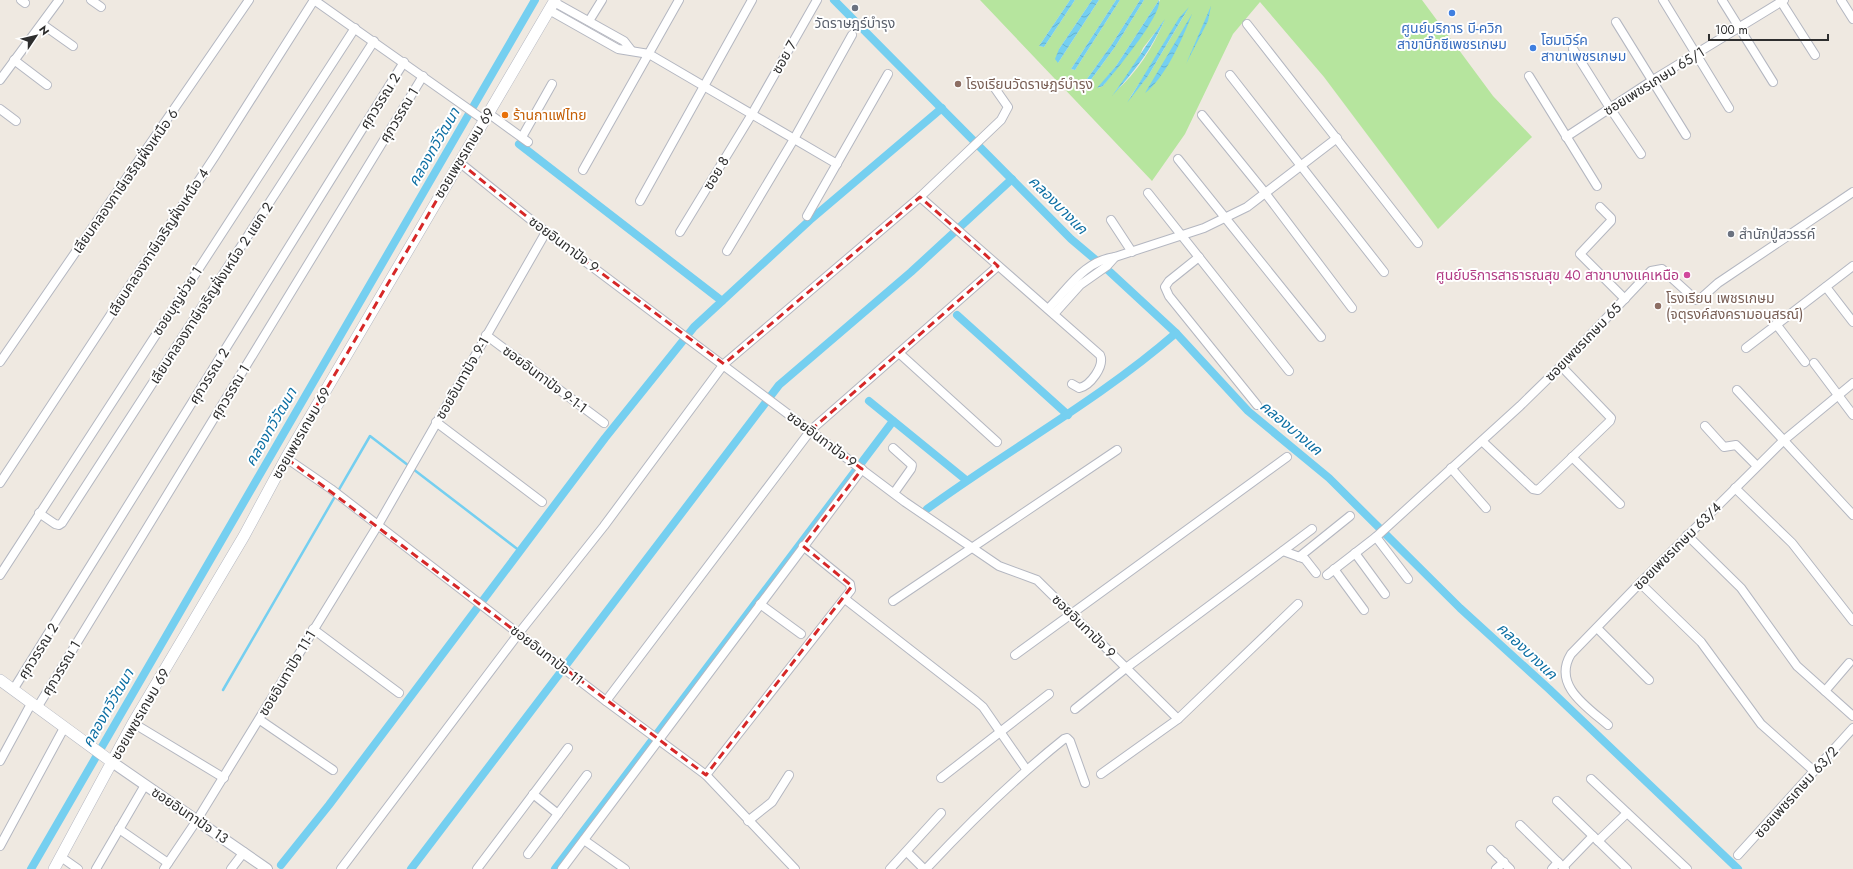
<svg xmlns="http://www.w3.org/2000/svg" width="1853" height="869" viewBox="0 0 1853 869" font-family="Jost,'Noto Sans Thai',sans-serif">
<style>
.grass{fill:#b6e59e;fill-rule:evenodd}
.water{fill:url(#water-waves)}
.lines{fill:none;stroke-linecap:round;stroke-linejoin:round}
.stream{stroke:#75cff0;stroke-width:2.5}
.canal{stroke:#75cff0;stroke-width:8}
.minor-casing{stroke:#b4b7c1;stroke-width:10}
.tertiary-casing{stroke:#b4b7c1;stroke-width:12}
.secondary-casing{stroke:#b4b7c1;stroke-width:12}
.minor{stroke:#fff;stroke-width:8}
.tertiary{stroke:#fff;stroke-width:10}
.secondary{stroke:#fff;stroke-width:11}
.marked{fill:none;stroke:#d62828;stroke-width:3;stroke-dasharray:8 5;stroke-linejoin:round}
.worship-dot{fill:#6b7280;stroke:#fff;stroke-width:1.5}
.shop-dot{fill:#3f7fe0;stroke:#fff;stroke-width:1.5}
.education-dot{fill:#8d6e63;stroke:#fff;stroke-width:1.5}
.food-dot{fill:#e8710a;stroke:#fff;stroke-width:1.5}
.hotel-dot{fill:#d1479c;stroke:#fff;stroke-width:1.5}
.labels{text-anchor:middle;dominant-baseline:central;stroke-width:4;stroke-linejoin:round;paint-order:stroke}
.worship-label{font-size:14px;fill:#5b616d;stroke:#fff}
.shop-label{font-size:14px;fill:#366cbe;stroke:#fff}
.street-label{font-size:14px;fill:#2e2e2e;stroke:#fff}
.education-label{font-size:14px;fill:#785e54;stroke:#fff;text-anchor:start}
.food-label{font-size:14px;fill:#c56008;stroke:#fff;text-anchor:start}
.hotel-label{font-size:14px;fill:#b23c85;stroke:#fff;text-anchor:end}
.water-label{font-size:15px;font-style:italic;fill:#0d6fa3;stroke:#fff}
</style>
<defs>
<pattern id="water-waves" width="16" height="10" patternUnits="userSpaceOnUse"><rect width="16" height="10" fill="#75cff0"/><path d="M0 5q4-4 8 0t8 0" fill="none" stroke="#66b2ce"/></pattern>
</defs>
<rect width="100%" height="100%" fill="#efe9e1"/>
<path class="grass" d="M 980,0 L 1070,0 L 1039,46 L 1044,47 L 1075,0 L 1092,0 L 1059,49 L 1058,63 L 1099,0 L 1116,0 L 1071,69 L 1075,70 L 1120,0 L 1140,0 L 1112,44 L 1087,79 L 1090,81 L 1115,47 L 1144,0 L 1159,0 L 1116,66 L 1098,88 L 1103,86 L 1155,13 L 1160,0 L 1422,0 L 1493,96 L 1532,137 L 1438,229 L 1324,77 L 1260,2 L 1233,34 L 1185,134 L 1152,181 ZM 1188,9 L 1148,76 L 1129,99 ZM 1164,21 C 1153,47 1137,73 1115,92 L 1136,64 L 1143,48 Z"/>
<g class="water">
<polygon points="1070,0 1075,0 1044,47 1039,46"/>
<polygon points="1092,0 1099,0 1058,63 1055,59 1059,49"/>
<polygon points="1116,0 1120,0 1075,70 1071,69"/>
<polygon points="1140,0 1144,0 1115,47 1090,81 1087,79 1112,44"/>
<path d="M 1159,0 C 1163,14 1115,72 1103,86 L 1097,88 L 1116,66 Z"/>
<polygon points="1211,6 1208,21 1186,64"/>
<polygon points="1189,7 1148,76 1127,103 1179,18"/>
<path d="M 1192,14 C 1183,38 1165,78 1145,93 Z"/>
<path d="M 1165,19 C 1151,50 1135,71 1112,96 C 1131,70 1146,44 1165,19 Z"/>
</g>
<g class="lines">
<polyline class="stream" points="223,690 370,436 520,551"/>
<g class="canal">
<polyline points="834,0 1071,239 1110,272 1176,333 1248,411 1329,478 1460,608 1549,689 1738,869"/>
<polyline points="519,144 722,301"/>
<polyline points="957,315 1068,415"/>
<polyline points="869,401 966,480"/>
<path d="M 927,509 C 1009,449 1099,400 1176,333"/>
<polyline points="281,865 329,805 605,438 694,327 810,220 942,108"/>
<polyline points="31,869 535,0"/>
<polyline points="411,869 779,385 911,272 1012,179"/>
<polyline points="555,869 893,421"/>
</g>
<defs>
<g id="minor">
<polyline points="21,0 25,3"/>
<polyline points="91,0 101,7"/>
<polyline points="314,0 484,120"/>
<polyline points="1663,0 1729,108"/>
<polyline points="1722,0 1773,82"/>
<polyline points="1780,0 1815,55"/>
<polyline points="1841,0 1853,19"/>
<polyline points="554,2 624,41 631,50"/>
<polyline points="549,10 618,49 649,54 837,164"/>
<polyline points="589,21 602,0"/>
<polyline points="1616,22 1686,135"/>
<polyline points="42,24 73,46"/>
<polyline points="1247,24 1418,243"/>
<polyline points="1573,49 1610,108 1641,154"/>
<polyline points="14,60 47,85"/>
<polyline points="1230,75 1384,272"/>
<polyline points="1529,76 1597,186"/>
<polyline points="0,80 59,0"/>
<polyline points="0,109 16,121"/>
<polyline points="488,113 528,142"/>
<polyline points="1202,115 1266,194 1352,308"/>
<polyline points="522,137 552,84"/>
<polyline points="1566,137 1653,80 1784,0"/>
<polyline points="1178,159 1321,337"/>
<polyline points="459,162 546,232 905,502 999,566 1037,580 1178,719"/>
<polyline points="583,170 679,0"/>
<polyline points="1148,193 1289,371"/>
<path d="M 920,197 L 1100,355 C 1105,366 1090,386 1079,388 L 1072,384"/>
<polyline points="640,201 752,0"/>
<polyline points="1600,207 1611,218 1611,221 1580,254 1625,299"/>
<polyline points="807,216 888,74"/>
<polyline points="1111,220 1132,252"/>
<polyline points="680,232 752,114 817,0"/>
<polyline points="727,251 794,139 852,35"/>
<polyline points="1199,257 1169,281 1165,287 1169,296 1257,405"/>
<polyline points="1826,287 1853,322"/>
<path d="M 1048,309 C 1069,288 1084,261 1115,257 L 1204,228 L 1247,207 L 1337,138"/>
<polyline points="1054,314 1080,285 1107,266 1115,257"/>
<polyline points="1776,324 1805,362"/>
<polyline points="486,335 604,423"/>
<polyline points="1746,348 1853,266"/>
<polyline points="899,353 997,442"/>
<polyline points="0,362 249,0"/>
<polyline points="1814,363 1853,415"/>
<polyline points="1737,390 1853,515"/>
<polyline points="436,422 542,502"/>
<polyline points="1705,426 1724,447 1736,445 1757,466"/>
<polyline points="1482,441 1533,489 1538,490 1610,421 1611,418 1561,366"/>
<polyline points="893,448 912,465 911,469 894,493"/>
<polyline points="1572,457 1620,504"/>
<polyline points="286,458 331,489 606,701 706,775 795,869"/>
<polyline points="1451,468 1486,508"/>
<polyline points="0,483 215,156 314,0"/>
<polyline points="1735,488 1792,543 1853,621"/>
<polyline points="39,513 55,524 59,525 62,523 374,41"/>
<polyline points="1687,535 1741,588 1797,666 1853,716"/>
<polyline points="1376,537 1408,579"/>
<polyline points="1283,551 1305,559 1316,573"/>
<polyline points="1355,553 1385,594"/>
<polyline points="1299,557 1350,516"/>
<polyline points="1334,569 1364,610"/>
<polyline points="0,575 355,28"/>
<polyline points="1327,575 1376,537 1520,406 1561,366 1651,271 1662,269 1696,300 1699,300 1718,283 1853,192"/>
<polyline points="1640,583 1701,642 1761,724 1814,771"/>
<polyline points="845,599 976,701 983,707 1026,769"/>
<polyline points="893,601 1117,450"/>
<polyline points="760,604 801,634"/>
<polyline points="1597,628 1649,680"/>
<polyline points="313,629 399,693"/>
<polyline points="1015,655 1287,457"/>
<polyline points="13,690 404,62"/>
<polyline points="1825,691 1849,663"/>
<polyline points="606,701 811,430 998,266"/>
<polyline points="37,708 423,76"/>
<polyline points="1075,709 1126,668 1312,529"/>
<polyline points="260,720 333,770"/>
<polyline points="133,723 224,778"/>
<path d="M 1608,725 C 1587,707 1552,685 1571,654 L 1640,583 L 1783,441 L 1853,383"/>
<polyline points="0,761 31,704"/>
<polyline points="1101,774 1178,719 1298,604"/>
<polyline points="706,775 851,590 850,584 803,546"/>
<polyline points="941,778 1049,694"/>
<polyline points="1591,779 1687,869"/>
<polyline points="533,794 558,814"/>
<polyline points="1557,801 1627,869"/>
<polyline points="748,821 772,802 789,775"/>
<polyline points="1520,825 1565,869"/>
<polyline points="119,829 168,863"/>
<polyline points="584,840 625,869"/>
<polyline points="1598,841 1627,813"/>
<polyline points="0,846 64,728"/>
<polyline points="1491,850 1510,869"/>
<polyline points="907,852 924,869"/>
<polyline points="528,854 587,775"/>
<polyline points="1738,855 1853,728"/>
<polyline points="61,857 78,869"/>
<polyline points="1563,867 1593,836"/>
<polyline points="96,869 145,785"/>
<polyline points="164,869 197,820 378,525 546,232"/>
<polyline points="231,869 244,852"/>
<polyline points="341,869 519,633 604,526 724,364 920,197 1001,120 1008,107 994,87"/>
<polyline points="477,869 568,748"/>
<polyline points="562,869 862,469"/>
<polyline points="890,869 941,813"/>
<path d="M 926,869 C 969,823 1014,779 1064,739 L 1067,738 L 1070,741 L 1085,783"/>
<polyline points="1496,869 1504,862"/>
<polyline points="1552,869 1558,862"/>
</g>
<polyline id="tertiary" points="112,762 267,869"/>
<g id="secondary">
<polyline points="0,680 112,762"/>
<polyline points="54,869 133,723 244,536 286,458 555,0"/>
</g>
</defs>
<use href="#minor" class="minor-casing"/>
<use href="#tertiary" class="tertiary-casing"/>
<use href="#secondary" class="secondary-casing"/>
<use href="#minor" class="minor"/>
<use href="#tertiary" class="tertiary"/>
<use href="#secondary" class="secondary"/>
</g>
<path class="marked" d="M 459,162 L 546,232 L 724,364 L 920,197 L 998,266 L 811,430 L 862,469 L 803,546 L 852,586 L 706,775 L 286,458 Z"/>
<g class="worship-dot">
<circle cx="855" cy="8" r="4"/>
<circle cx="1731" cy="234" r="4"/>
</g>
<g class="shop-dot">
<circle cx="1452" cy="13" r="4"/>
<circle cx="1533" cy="48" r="4"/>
</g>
<g class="education-dot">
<circle cx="958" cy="84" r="4"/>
<circle cx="1658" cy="306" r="4"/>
</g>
<circle class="food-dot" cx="505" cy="115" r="4"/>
<circle class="hotel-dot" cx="1687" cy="275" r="4"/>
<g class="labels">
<g class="worship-label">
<text x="855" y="23">วัดราษฎร์บำรุง</text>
<text x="1739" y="234" text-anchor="start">สำนักปู่สวรรค์</text>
</g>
<g class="shop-label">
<text x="1452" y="28">ศูนย์บริการ บี-ควิก<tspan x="1452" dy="16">สาขาบิ๊กซีเพชรเกษม</tspan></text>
<text x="1541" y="40" text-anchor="start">โฮมเวิร์ค<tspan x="1541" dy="16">สาขาเพชรเกษม</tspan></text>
</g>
<g class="street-label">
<text transform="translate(784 57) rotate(-60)">ซอย 7</text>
<text transform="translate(1654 81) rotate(-32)">ซอยเพชรเกษม 65/1</text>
<text transform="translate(380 101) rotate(-58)">ศุภวรรณ 2</text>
<text transform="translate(399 115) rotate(-59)">ศุภวรรณ 1</text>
<text transform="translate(464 153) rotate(-59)">ซอยเพชรเกษม 69</text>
<text transform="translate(716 173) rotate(-59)">ซอย 8</text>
<text transform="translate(125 181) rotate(-55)">เลียบคลองภาษีเจริญฝั่งเหนือ 6</text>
<text transform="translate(158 242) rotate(-57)">เลียบคลองภาษีเจริญฝั่งเหนือ 4</text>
<text transform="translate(564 244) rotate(37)">ซอยอินทาปัจ 9</text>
<text transform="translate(211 293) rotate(-57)">เลียบคลองภาษีเจริญฝั่งเหนือ 2 แยก 2</text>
<text transform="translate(177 301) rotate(-57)">ซอยบุญช่วย 1</text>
<text transform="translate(1583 342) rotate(-46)">ซอยเพชรเกษม 65</text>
<text transform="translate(209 376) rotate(-58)">ศุภวรรณ 2</text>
<text transform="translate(462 378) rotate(-60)">ซอยอินทาปัจ 9-1</text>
<text transform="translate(545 379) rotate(37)">ซอยอินทาปัจ 9-1-1</text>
<text transform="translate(230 392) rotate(-59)">ศุภวรรณ 1</text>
<text transform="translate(301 433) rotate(-60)">ซอยเพชรเกษม 69</text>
<text transform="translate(822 439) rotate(37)">ซอยอินทาปัจ 9</text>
<text transform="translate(1677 546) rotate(-45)">ซอยเพชรเกษม 63/4</text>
<text transform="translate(1084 626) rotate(45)">ซอยอินทาปัจ 9</text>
<text transform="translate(38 651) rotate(-58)">ศุภวรรณ 2</text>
<text transform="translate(547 655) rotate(38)">ซอยอินทาปัจ 11</text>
<text transform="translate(61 668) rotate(-59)">ศุภวรรณ 1</text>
<text transform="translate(287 673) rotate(-59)">ซอยอินทาปัจ 11-1</text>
<text transform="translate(140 714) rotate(-60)">ซอยเพชรเกษม 69</text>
<text transform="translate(1796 792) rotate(-48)">ซอยเพชรเกษม 63/2</text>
<text transform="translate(190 815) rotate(34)">ซอยอินทาปัจ 13</text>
</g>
<g class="education-label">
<text x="966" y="84">โรงเรียนวัดราษฎร์บำรุง</text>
<text x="1666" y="298">โรงเรียน เพชรเกษม<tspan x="1666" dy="16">(จตุรงค์สงครามอนุสรณ์)</tspan></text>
</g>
<g class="food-label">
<text x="513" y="115">ร้านกาแฟไทย</text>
</g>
<g class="hotel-label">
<text x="1679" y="275">ศูนย์บริการสาธารณสุข 40 สาขาบางแคเหนือ</text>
</g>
<g class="water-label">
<text transform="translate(434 147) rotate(-60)">คลองทวีวัฒนา</text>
<text transform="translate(1058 205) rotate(45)">คลองบางแค</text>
<text transform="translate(271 427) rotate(-60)">คลองทวีวัฒนา</text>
<text transform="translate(1291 428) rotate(40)">คลองบางแค</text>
<text transform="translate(1527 651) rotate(43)">คลองบางแค</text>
<text transform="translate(108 708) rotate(-60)">คลองทวีวัฒนา</text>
</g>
</g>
<g transform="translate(36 36) rotate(55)" stroke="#ffffff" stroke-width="3" paint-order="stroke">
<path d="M0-3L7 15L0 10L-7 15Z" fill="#2e2e2e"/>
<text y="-6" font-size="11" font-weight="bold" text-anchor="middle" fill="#2e2e2e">N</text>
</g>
<path d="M1709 34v6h119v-6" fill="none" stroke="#2e2e2e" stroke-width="2"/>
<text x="1715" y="34" font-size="12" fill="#2e2e2e" stroke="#ffffff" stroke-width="3" paint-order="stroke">100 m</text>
</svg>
